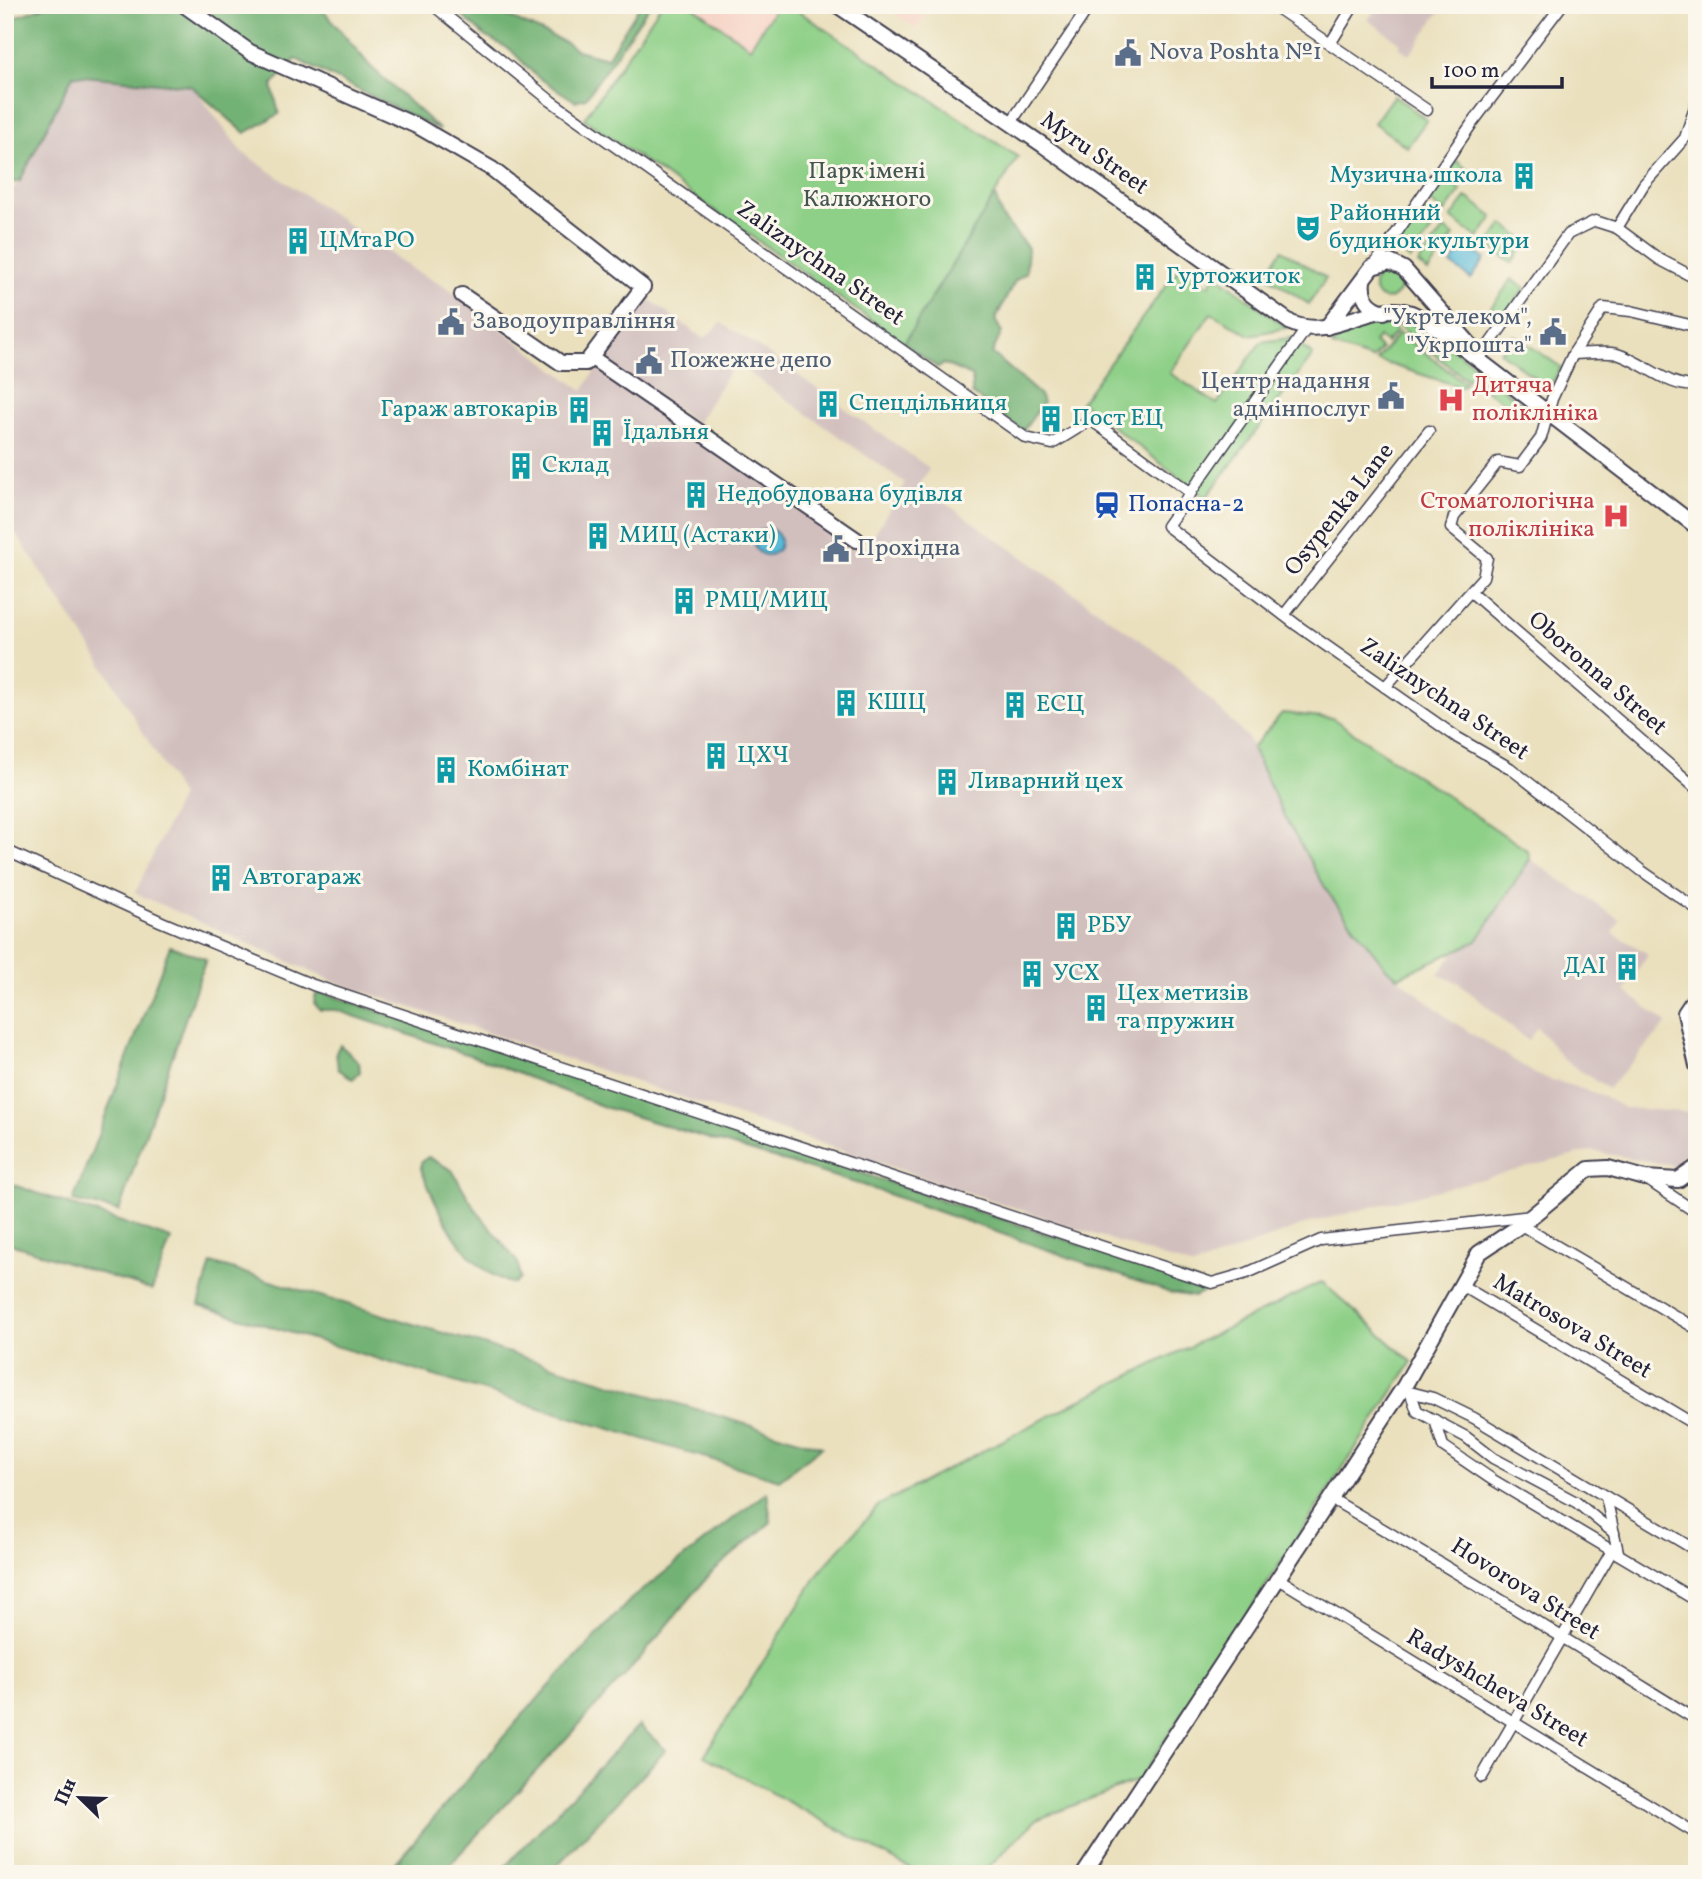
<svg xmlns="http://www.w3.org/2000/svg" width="1702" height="1879" viewBox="0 0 1702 1879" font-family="Vollkorn,serif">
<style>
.built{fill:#f6d2c4}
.industrial{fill:#d1bfbe}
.green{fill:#8fd088;stroke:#587962;stroke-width:2}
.forest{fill:#73b274;stroke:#4a6a58;stroke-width:2}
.water{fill:#5abbd8;stroke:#3e6e8a;stroke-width:2}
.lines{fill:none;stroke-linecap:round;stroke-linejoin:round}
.street-casing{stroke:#403e4e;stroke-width:13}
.secondary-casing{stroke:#403e4e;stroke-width:18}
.street{stroke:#fff;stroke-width:10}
.secondary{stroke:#fff;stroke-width:14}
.labels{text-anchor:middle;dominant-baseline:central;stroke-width:6;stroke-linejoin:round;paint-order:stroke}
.service-label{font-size:24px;fill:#4e5e75;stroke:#fbf7ec;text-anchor:start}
.street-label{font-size:24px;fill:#22223b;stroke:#fbf7ec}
.park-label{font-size:24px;fill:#435652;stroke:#fbf7ec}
.culture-label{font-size:24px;fill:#0d838f;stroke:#fbf7ec;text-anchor:start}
.health-label{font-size:24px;fill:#be3a42;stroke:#fbf7ec;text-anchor:start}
.transit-label{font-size:24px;fill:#164399;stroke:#fbf7ec;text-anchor:start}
</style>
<rect width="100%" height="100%" fill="#fbf7ec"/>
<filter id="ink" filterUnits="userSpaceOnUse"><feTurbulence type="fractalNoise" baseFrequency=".0143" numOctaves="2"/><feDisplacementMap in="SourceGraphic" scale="14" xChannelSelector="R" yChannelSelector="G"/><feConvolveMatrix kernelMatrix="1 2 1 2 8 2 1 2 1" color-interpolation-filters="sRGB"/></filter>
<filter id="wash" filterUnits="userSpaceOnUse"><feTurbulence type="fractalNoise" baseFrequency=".00686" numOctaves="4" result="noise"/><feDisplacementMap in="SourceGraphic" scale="28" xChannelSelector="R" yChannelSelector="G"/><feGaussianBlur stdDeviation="1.57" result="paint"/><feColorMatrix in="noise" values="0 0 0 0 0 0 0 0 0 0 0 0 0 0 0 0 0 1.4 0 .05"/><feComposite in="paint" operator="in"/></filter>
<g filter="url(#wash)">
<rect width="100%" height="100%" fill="#eae0bd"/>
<g class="built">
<polygon points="691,5 777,5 750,47"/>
<polygon points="882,5 931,5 916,29"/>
</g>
<g class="industrial">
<polygon points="1378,5 1444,5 1410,55 1399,47 1401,43 1368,20"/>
<polygon points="73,75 192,86 242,152 414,270 447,288 583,391 597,367 863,553 905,483 735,363 697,423 601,361 646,297 704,339 721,323 753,343 929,468 920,485 1174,664 1248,738 1285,818 1329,894 1386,968 1452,1021 1537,1075 1604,1096 1624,1108 1697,1113 1697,1148 1680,1167 1591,1151 1309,1223 1193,1267 332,981 135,893 181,796 107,672 5,517 5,198 20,181"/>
<polygon points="1530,859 1620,920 1613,933 1648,954 1625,991 1667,1023 1608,1089 1564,1060 1537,1027 1528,1041 1459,983 1438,975 1454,953 1477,941"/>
</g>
<g class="green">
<polygon points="661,5 691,5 750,47 777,5 789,5 1018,157 904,343 584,119"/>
<polygon points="1394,95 1427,120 1407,147 1374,123"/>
<polygon points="1457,161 1474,175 1471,178 1462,172 1453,184 1461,191 1444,213 1427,199"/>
<polygon points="1467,197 1493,217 1478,238 1451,218"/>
<polygon points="1423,210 1438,222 1410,260 1395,248"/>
<polygon points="1503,224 1527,242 1512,263 1488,245"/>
<polygon points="1444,229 1454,236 1428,272 1418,264"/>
<polygon points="1282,250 1326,278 1309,304 1265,275"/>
<polygon points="1181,265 1209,286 1215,274 1287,328 1250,335 1211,313 1170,373 1217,404 1261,342 1290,338 1313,355 1206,498 1081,402"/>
<circle cx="1387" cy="286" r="13"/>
<polygon points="1512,279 1525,288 1497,326 1484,317"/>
<polygon points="1386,316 1408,317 1478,367 1467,380"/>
<polygon points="1380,318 1397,331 1386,343 1379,337 1374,342 1381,349 1372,359 1332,346 1343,333"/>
<polygon points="1399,333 1465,383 1461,387 1376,360"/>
<polygon points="1514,335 1561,367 1549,388 1500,352"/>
<polygon points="1486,377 1529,408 1524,416 1480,386"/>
<polygon points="1282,713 1332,718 1528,851 1530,859 1477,941 1398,977 1386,968 1329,894 1285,818 1252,748"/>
<polygon points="1322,1282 1412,1362 1139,1780 1036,1820 981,1874 920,1874 704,1756 820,1571 879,1505 1084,1398"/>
</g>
<g class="forest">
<polygon points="48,5 319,5 370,66 440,130 296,59 272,85 279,114 245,133 191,86 73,75 20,181 5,184 5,21"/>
<polygon points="450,5 482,5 567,43 577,50 607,58 640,5 650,5 586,98 575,101 536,76 510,49 486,37"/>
<polygon points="995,195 1002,217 1028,248 1026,273 1015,281 995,320 1002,332 992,353 1040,395 1043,403 1023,431 972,394 972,376 944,364 938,368 904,343"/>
<polygon points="170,946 206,959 119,1211 73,1201"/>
<polygon points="324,993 942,1200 1195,1281 1203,1287 1203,1293 1195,1297 1171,1293 862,1185 607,1108 481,1059 336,1010 320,1010 314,1003 316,994"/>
<polygon points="340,1045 359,1062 360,1072 353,1079 338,1069 336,1052"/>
<path d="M 428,1157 L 452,1170 L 474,1207 L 518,1263 L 520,1279 L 514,1284 C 464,1271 439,1212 421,1169 L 421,1162 Z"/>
<polygon points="5,1182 171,1239 152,1290 5,1242"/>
<polygon points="211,1263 822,1447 779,1480 199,1305"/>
<polygon points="767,1492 771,1522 711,1573 636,1663 441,1874 386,1874 519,1719 631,1599"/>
<polygon points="639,1725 666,1750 549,1874 498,1874"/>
</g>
<g class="water">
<polygon points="1465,244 1485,259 1471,279 1451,264"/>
<circle cx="767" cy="542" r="13"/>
</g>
</g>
<g filter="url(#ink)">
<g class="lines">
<defs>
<g id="street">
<polyline points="433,5 551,101 1026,438 1052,444 1091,420 1191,493"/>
<polyline points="1273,5 1427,110"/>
<polyline points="1330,44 1354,5"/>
<polyline points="1010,124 1090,5"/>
<polyline points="1617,228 1659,259 1697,279"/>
<polyline points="1373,267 1473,122 1562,5"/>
<polyline points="1306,329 1167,526 1298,626 1458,738 1510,768 1642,871 1697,909"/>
<path d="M 1573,354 C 1587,354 1604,351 1617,354 C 1644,362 1669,389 1697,385"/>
<polyline points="1481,356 1568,234 1595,221 1617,228 1644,184 1685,138 1697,101"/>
<polyline points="1471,592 1697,789"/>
<polyline points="1284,615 1429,431"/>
<polyline points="1385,687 1483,577 1487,558 1451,528 1454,517 1498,462 1520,466 1541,438 1552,399 1573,354 1603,308 1631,311 1694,326 1697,323"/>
<polyline points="5,850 162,922 313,985 1212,1283 1247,1273 1321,1240 1532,1216"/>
<polyline points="1645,1178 1697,1213"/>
<polyline points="1521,1225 1697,1329"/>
<polyline points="1461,1285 1697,1426"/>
<polyline points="1402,1390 1433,1398 1474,1418 1697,1551"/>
<polyline points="1411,1394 1417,1411 1466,1437 1493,1458 1576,1502 1614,1533"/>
<polyline points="1435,1420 1443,1446 1493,1480 1697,1601"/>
<polyline points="1606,1497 1618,1552"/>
<path d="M 1330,1498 C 1454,1570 1575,1645 1697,1720"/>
<polyline points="1277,1578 1697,1834"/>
<polyline points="1482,1777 1613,1549"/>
</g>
<g id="secondary">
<polyline points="184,5 250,52 419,127 492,169 643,287 586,363 561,363 462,295"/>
<path d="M 837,5 L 1043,145 L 1291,323 C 1332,341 1367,301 1408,312 C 1418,314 1428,323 1437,328 L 1697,527"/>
<path d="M 1363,280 C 1361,297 1368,307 1384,312"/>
<polyline points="1327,327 1372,267 1390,262 1404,269 1475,350"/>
<polyline points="592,358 857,540"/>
<polyline points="1697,995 1685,1013 1697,1066"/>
<polyline points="1084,1874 1405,1385 1479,1253 1521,1225 1589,1169 1608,1168 1645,1178 1678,1180 1697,1167"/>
</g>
</defs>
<use href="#street" class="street-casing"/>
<use href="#secondary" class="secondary-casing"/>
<use href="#street" class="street"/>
<use href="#secondary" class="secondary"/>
</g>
</g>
<defs>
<symbol id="civic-bare" viewBox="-9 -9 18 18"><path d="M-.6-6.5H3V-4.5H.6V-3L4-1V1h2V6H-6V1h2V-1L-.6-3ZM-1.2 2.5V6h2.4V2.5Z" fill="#5c6f8a" stroke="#fbf7ec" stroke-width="2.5" paint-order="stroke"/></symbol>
<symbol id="building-bare" viewBox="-9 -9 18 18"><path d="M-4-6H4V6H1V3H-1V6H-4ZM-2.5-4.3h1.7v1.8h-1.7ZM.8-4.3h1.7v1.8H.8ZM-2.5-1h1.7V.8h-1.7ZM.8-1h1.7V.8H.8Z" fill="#0f9aa8" stroke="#fbf7ec" stroke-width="2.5" paint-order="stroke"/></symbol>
<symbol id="theatre-bare" viewBox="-9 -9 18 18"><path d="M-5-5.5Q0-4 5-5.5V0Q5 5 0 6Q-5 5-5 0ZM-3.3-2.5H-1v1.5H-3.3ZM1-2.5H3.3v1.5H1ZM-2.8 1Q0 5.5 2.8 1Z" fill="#0f9aa8" stroke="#fbf7ec" stroke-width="2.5" paint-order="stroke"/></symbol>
<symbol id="hospital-bare" viewBox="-9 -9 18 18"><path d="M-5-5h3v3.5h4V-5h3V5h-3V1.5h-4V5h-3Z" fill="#e0444e" stroke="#fbf7ec" stroke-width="2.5" paint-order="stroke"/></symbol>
<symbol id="station-bare" viewBox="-9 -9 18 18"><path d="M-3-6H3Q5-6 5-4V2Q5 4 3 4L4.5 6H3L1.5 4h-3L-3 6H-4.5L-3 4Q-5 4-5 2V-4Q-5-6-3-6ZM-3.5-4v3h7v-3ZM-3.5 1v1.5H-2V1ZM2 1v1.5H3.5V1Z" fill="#1a4fb4" stroke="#fbf7ec" stroke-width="2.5" paint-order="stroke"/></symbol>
</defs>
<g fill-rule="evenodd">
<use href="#civic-bare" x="1109" y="34" width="38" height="38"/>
<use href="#building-bare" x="1505" y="157" width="38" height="38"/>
<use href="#theatre-bare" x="1289" y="209" width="38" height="38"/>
<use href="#building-bare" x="279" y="222" width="38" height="38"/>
<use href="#building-bare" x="1126" y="258" width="38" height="38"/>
<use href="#civic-bare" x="432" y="303" width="38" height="38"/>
<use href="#civic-bare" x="1534" y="313" width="38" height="38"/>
<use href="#civic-bare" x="630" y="342" width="38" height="38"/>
<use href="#civic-bare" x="1372" y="377" width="38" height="38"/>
<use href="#hospital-bare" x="1432" y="381" width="38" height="38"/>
<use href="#building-bare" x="809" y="385" width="38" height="38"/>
<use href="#building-bare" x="560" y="391" width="38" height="38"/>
<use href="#building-bare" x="1032" y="400" width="38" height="38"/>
<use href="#building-bare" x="583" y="414" width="38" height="38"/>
<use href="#building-bare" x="502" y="447" width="38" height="38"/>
<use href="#building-bare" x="677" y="476" width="38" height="38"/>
<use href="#station-bare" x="1088" y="486" width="38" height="38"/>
<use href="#hospital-bare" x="1597" y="497" width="38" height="38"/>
<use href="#building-bare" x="579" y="517" width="38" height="38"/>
<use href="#civic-bare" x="817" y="530" width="38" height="38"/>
<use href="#building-bare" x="665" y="582" width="38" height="38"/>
<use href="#building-bare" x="827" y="684" width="38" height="38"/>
<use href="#building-bare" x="996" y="686" width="38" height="38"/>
<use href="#building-bare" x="697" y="737" width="38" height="38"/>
<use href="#building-bare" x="427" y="751" width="38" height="38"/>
<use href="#building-bare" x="928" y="763" width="38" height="38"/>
<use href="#building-bare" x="202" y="859" width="38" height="38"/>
<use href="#building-bare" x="1047" y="907" width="38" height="38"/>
<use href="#building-bare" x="1608" y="948" width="38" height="38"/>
<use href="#building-bare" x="1013" y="955" width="38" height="38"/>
<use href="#building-bare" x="1077" y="989" width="38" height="38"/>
</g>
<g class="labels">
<g class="service-label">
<text x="1149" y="53">Nova Poshta №1</text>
<text x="1532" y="318" text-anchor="end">"Укртелеком",<tspan x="1532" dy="28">"Укрпошта"</tspan></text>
<text x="472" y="322">Заводоуправління</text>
<text x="670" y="361">Пожежне депо</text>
<text x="1370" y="382" text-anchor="end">Центр надання<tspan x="1370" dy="28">адмінпослуг</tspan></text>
<text x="857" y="549">Прохідна</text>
</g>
<g class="street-label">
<text transform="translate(1094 154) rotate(35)">Myru Street</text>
<text transform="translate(820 264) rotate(35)">Zaliznychna Street</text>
<text transform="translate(1340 510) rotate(-52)">Osypenka Lane</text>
<text transform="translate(1597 674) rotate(41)">Oboronna Street</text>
<text transform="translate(1444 700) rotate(34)">Zaliznychna Street</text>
<text transform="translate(1572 1327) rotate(31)">Matrosova Street</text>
<text transform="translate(1525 1590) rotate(32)">Hovorova Street</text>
<text transform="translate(1497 1689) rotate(31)">Radyshcheva Street</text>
</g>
<g class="park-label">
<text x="867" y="172">Парк імені<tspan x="867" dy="28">Калюжного</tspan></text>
</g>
<g class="culture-label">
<text x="1503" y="176" text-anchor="end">Музична школа</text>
<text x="1329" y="214">Районний<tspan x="1329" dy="28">будинок культури</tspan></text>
<text x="319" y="241">ЦМтаРО</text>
<text x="1166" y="277">Гуртожиток</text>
<text x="849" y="404">Спецдільниця</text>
<text x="558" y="410" text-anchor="end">Гараж автокарів</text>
<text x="1072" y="419">Пост ЕЦ</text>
<text x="623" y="433">Їдальня</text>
<text x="542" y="466">Склад</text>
<text x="717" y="495">Недобудована будівля</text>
<text x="619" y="536">МИЦ (Астаки)</text>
<text x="705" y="601">РМЦ/МИЦ</text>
<text x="867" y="703">КШЦ</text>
<text x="1036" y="705">ЕСЦ</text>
<text x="737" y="756">ЦХЧ</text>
<text x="467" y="770">Комбінат</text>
<text x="968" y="782">Ливарний цех</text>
<text x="242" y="878">Автогараж</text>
<text x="1087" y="926">РБУ</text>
<text x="1606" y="967" text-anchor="end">ДАІ</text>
<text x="1053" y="974">УСХ</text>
<text x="1117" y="994">Цех метизів<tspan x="1117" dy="28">та пружин</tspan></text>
</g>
<g class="health-label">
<text x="1472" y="386">Дитяча<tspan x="1472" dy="28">поліклініка</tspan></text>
<text x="1595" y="502" text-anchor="end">Стоматологічна<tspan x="1595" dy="28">поліклініка</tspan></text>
</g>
<g class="transit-label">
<text x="1128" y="505">Попасна-2</text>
</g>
</g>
<rect width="1702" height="1879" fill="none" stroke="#fbf7ec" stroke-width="28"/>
<g transform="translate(80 1798) rotate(293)" stroke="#fbf7ec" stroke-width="5" paint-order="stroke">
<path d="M0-5L12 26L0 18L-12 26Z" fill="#22223b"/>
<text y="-10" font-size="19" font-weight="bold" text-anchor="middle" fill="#22223b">Пн</text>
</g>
<path d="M1432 77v10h130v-10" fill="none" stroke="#22223b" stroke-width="3.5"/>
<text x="1443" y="77" font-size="21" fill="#22223b" stroke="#fbf7ec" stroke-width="5" paint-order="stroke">100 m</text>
</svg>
